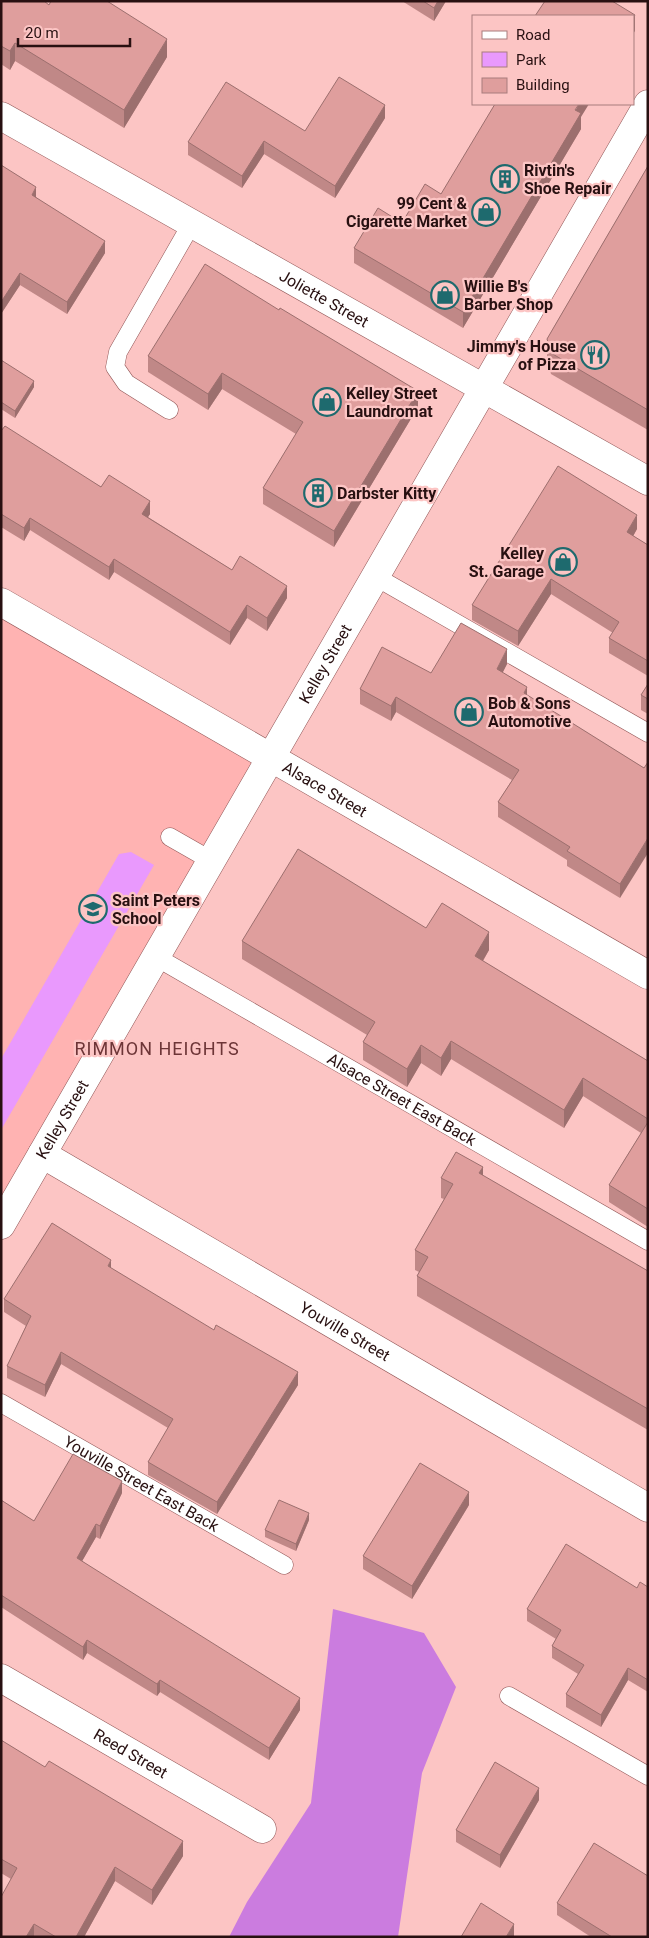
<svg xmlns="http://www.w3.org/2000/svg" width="649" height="1938" viewBox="0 0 649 1938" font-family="Roboto,sans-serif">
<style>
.built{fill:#ffb3b2}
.green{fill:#e999fd}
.forest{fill:#cb7cdf}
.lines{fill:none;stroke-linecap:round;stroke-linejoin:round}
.service-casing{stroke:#915656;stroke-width:19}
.minor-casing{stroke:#915656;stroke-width:29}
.tertiary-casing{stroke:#915656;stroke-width:29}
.service{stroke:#fff;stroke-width:18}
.minor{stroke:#fff;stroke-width:28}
.tertiary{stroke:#fff;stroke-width:28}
.wall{fill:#c08887}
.shaded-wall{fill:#9c6f6e}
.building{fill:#df9e9d;stroke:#9c6f6e}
.labels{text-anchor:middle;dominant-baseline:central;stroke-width:4.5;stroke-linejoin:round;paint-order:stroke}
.poi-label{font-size:16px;font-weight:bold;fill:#281011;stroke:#fcc5c4;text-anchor:start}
.street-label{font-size:16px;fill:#281011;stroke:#fcc5c4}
.neighbourhood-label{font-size:18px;letter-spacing:1px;fill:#6d3537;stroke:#fcc5c4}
</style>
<rect width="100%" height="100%" fill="#fcc5c4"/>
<polygon class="built" points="1,602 272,756 1,1225"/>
<polygon class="green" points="131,852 154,865 1,1130 1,1059 119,854"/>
<polygon class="forest" points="333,1609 424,1633 456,1687 422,1773 398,1937 229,1937 247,1902 311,1803"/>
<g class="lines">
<defs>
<g id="service">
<polyline points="169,410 126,383 115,367 118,352 192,223"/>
<polyline points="376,577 648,733"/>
<polyline points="170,837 212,861"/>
<path id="s1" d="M 156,957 L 648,1241"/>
<path id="s2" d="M 1,1403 L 284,1565"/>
<polyline points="509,1696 648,1776"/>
</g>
<g id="minor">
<path id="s3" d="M 1,116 L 648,481"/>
<path id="s4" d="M 1,602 L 648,975"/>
<path id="s5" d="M 42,1154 L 648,1508"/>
<path id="s6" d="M 1,1678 L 262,1829"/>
</g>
<g id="tertiary">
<path id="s7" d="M 1,1225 L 648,104"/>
</g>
</defs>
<use href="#service" class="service-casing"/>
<use href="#minor" class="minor-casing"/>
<use href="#tertiary" class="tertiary-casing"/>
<use href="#service" class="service"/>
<use href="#minor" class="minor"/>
<use href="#tertiary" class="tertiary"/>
</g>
<g class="wall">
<polygon points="1,1 49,5 167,57 124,128 15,61 10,70 1,64"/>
<polygon points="402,1 446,1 434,21"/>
<polygon points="581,117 581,129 463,328 354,263 354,248 402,223 441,194"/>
<polygon points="385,118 335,198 264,154 242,188 188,155 188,142 305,131"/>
<polygon points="1,165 36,197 105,253 67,314 20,285 1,314"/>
<polygon points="648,166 648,430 551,374 547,359 547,339"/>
<polygon points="148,356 418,407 334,547 263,504 263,488 296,434 222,389 208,410 148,372"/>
<polygon points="1,360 34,387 15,418 1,409"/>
<polygon points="1,431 150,514 148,517 232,570 287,598 267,631 247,618 230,645 114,572 109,580 30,530 24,541 1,527"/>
<polygon points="637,529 633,536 648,545 648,676 609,653 609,638 613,633 551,594 518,646 472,620 472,605"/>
<polygon points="507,664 502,673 527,696 644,768 620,898 567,866 567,860 498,817 498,802 512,780 396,712 391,721 360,704 360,689 431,673"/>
<polygon points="648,684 648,714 641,710 641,695"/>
<polygon points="426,928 489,950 483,961 648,1061 648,1227 609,1202 609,1185 641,1133 583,1096 564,1128 451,1059 441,1076 421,1063 407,1087 363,1060 363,1042 367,1035 242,959 242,941"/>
<polygon points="483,1176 648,1271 648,1430 417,1296 417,1276 419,1272 415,1270 415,1250 444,1199 441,1198 441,1178"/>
<polygon points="111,1268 298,1385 217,1514 148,1475 148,1462 168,1428 61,1364 45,1397 7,1378 7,1366 26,1326 4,1312 4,1299"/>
<polygon points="122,1493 100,1539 96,1537 82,1561 300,1710 269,1760 160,1692 157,1696 87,1653 83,1660 1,1607 1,1500 34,1521"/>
<polygon points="469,1505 412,1599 363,1569 363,1556"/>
<polygon points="309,1520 296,1551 265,1537 265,1530"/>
<polygon points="648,1587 648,1692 628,1680 601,1727 566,1707 566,1694 578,1674 552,1658 552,1646 556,1639 527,1621 527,1609 637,1588"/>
<polygon points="1,1740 183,1856 152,1905 115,1881 84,1937 1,1937 11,1879 1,1873"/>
<polygon points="539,1800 500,1868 456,1842 456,1830"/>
<polygon points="557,1903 648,1937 591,1937 557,1915"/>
</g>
<g class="shaded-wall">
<polygon points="438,1 446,1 434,21 434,8"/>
<polygon points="635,15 635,31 633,34 633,18"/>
<polygon points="167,39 167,57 124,128 124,110"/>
<polygon points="15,43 15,61 10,70 10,51"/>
<polygon points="579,104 589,104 581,117 581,129 463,328 463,312"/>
<polygon points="385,105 385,118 335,198 335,186"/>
<polygon points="264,141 264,154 242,188 242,176"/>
<polygon points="36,187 36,199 32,195"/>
<polygon points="105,241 105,253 67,314 67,302"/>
<polygon points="20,273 20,285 1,314 1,302"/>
<polygon points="222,373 222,389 208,410 208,394"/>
<polygon points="34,381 34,387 15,418 15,411"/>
<polygon points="418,391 418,407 334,547 334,531"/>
<polygon points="150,501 150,514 142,526 142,514"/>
<polygon points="637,515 637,529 627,547 627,532"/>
<polygon points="30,518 30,530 24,541 24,528"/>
<polygon points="114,559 114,572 109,580 109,567"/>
<polygon points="551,579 551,594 518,646 518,631"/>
<polygon points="287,586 287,598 267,631 267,618"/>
<polygon points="247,605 247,618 230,645 230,632"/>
<polygon points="507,649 507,664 497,684 497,669"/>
<polygon points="527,687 527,702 524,693"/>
<polygon points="396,697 396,712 391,721 391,706"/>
<polygon points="648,838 648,853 620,898 620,884"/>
<polygon points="489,932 489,950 475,974 475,956"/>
<polygon points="451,1041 451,1059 441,1076 441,1058"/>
<polygon points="421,1045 421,1063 407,1087 407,1069"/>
<polygon points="583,1078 583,1096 564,1128 564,1110"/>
<polygon points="483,1167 483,1187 479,1173"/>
<polygon points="111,1260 111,1273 108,1266"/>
<polygon points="61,1352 61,1364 45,1397 45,1385"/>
<polygon points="298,1372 298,1385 217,1514 217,1502"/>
<polygon points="122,1481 122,1493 100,1539 100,1526"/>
<polygon points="469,1492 469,1505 412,1599 412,1586"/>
<polygon points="309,1513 309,1520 296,1551 296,1544"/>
<polygon points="96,1524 96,1537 77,1570 77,1558"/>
<polygon points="87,1640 87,1653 83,1660 83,1647"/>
<polygon points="628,1668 628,1680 601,1727 601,1715"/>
<polygon points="160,1680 160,1692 157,1696 157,1684"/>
<polygon points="300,1698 300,1710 269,1760 269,1748"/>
<polygon points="539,1788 539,1800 500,1868 500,1855"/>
<polygon points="183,1841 183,1856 152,1905 152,1890"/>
<polygon points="115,1867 115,1881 84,1937 76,1937"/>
<polygon points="34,1924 34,1937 26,1937"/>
<polygon points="514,1924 514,1937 506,1937"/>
</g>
<g class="building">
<polygon points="1,1 44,1 49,5 51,1 107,1 167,39 124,110 15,43 10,51 1,46"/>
<polygon points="423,1 438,1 434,8"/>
<polygon points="545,1 612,1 635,15 633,18 633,16 535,16"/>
<polygon points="339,77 385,105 335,186 264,141 242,176 188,142 226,82 305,131"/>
<polygon points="495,104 579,104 575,110 581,113 463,312 354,248 378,208 402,223 425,184 441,194"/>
<polygon points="1,165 36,187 32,195 105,241 67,302 20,273 1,302"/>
<polygon points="648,166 648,410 551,353 547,339"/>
<polygon points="205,264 279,310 280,308 418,391 334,531 263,488 303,422 222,373 208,394 148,356"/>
<polygon points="1,360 34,381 15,411 1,402"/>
<polygon points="5,426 101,487 109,475 150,501 142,514 232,570 240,556 287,586 267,618 247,605 230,632 114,559 109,567 30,518 24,528 1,514 1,431"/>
<polygon points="558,466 637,515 627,532 648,545 648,661 609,638 619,622 551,579 518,631 472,605"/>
<polygon points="461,623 507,649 497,669 527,687 524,693 644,768 648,762 648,838 620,884 567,851 570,847 498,802 519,770 396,697 391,706 360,689 382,647 431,673"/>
<polygon points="648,684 648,699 641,695"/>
<polygon points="298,849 426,928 442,903 489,932 475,956 648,1061 648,1119 583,1078 564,1110 451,1041 441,1058 421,1045 407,1069 363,1042 375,1022 242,941"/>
<polygon points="648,1122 648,1209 609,1185"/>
<polygon points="456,1152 483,1167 479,1173 648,1271 648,1409 417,1276 428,1257 415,1250 453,1184 441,1178"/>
<polygon points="52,1223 111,1260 108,1266 214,1330 216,1325 298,1372 217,1502 148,1462 173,1419 61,1352 45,1385 7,1366 31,1316 4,1299"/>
<polygon points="73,1454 122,1481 100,1526 96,1524 77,1558 300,1698 269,1748 160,1680 157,1684 87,1640 83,1647 1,1595 1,1500 34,1521"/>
<polygon points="420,1463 469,1492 412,1586 363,1556"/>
<polygon points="279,1500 309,1513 296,1544 265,1530"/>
<polygon points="566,1544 637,1588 640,1582 648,1587 648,1680 628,1668 601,1715 566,1694 584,1665 552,1646 561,1630 527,1609"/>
<polygon points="1,1740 45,1767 49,1761 183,1841 152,1890 115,1867 76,1937 56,1937 34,1924 26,1937 1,1937 1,1897 17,1868 1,1859"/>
<polygon points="495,1762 539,1788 500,1855 456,1830"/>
<polygon points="594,1843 648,1876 648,1937 612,1937 557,1903"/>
<polygon points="481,1903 514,1924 506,1937 461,1937"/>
</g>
<defs>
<symbol id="building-ring" viewBox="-11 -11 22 22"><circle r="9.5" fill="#fcc5c4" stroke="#1e6a6e" stroke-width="1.5"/><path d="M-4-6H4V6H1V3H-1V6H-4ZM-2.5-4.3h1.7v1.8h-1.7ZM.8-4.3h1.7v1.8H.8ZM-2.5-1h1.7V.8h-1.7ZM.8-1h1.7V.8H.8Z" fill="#1e6a6e"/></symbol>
<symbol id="shop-ring" viewBox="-11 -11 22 22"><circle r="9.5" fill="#fcc5c4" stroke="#1e6a6e" stroke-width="1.5"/><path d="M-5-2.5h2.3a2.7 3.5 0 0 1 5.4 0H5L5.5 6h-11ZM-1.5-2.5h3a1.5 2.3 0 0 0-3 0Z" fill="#1e6a6e"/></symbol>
<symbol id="restaurant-ring" viewBox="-11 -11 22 22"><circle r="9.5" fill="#fcc5c4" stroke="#1e6a6e" stroke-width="1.5"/><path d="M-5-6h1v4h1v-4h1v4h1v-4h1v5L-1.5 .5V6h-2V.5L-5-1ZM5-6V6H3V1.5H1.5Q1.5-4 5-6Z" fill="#1e6a6e"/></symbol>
<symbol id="school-ring" viewBox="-11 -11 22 22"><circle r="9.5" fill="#fcc5c4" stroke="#1e6a6e" stroke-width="1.5"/><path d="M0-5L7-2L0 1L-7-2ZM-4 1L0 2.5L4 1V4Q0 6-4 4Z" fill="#1e6a6e"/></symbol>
</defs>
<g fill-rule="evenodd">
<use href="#building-ring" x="489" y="163" width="32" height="32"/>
<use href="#shop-ring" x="470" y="196" width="32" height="32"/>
<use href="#shop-ring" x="429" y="279" width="32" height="32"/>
<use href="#restaurant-ring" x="579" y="339" width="32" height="32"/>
<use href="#shop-ring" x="311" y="386" width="32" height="32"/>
<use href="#building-ring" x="302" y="477" width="32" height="32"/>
<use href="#shop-ring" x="547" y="546" width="32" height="32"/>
<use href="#shop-ring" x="453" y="696" width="32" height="32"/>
<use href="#school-ring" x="77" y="893" width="32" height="32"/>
</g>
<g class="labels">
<g class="poi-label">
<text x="524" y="170">Rivtin's<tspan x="524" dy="18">Shoe Repair</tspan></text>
<text x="467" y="203" text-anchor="end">99 Cent &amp;<tspan x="467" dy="18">Cigarette Market</tspan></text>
<text x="464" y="286">Willie B's<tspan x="464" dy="18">Barber Shop</tspan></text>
<text x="576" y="346" text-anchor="end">Jimmy's House<tspan x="576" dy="18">of Pizza</tspan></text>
<text x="346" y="393">Kelley Street<tspan x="346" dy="18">Laundromat</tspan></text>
<text x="337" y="493">Darbster Kitty</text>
<text x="544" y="553" text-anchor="end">Kelley<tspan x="544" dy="18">St. Garage</tspan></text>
<text x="488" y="703">Bob &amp; Sons<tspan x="488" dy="18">Automotive</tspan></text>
<text x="112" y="900">Saint Peters<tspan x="112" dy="18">School</tspan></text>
</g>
<g class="street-label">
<text stroke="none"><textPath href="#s3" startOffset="371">Joliette Street</textPath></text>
<text stroke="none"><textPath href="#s7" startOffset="648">Kelley Street</textPath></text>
<text stroke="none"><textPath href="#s4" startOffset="374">Alsace Street</textPath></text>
<text stroke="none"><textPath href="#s1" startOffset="284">Alsace Street East Back</textPath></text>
<text stroke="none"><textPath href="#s7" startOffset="122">Kelley Street</textPath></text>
<text stroke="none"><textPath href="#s5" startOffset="351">Youville Street</textPath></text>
<text stroke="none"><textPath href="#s2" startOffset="162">Youville Street East Back</textPath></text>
<text stroke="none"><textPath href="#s6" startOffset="150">Reed Street</textPath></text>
</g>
<g class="neighbourhood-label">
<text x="157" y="1048">RIMMON HEIGHTS</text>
</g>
</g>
<rect width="649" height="1938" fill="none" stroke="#281011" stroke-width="5"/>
<rect x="472" y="15" width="162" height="90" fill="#fcc5c4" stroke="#a77d7c"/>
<rect x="482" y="31" width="25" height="8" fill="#ffffff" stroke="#a77d7c"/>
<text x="516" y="40" font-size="15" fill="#281011">Road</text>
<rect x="482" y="52" width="25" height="15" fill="#e999fd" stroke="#a77d7c"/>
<text x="516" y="65" font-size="15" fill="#281011">Park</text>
<rect x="482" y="78" width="25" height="15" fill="#df9e9d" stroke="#a77d7c"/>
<text x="516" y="90" font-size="15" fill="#281011">Building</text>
<path d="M18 38v8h112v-8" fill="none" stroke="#281011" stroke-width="2.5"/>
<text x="25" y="38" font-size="15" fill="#281011" stroke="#fcc5c4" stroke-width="4" paint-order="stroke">20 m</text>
</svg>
